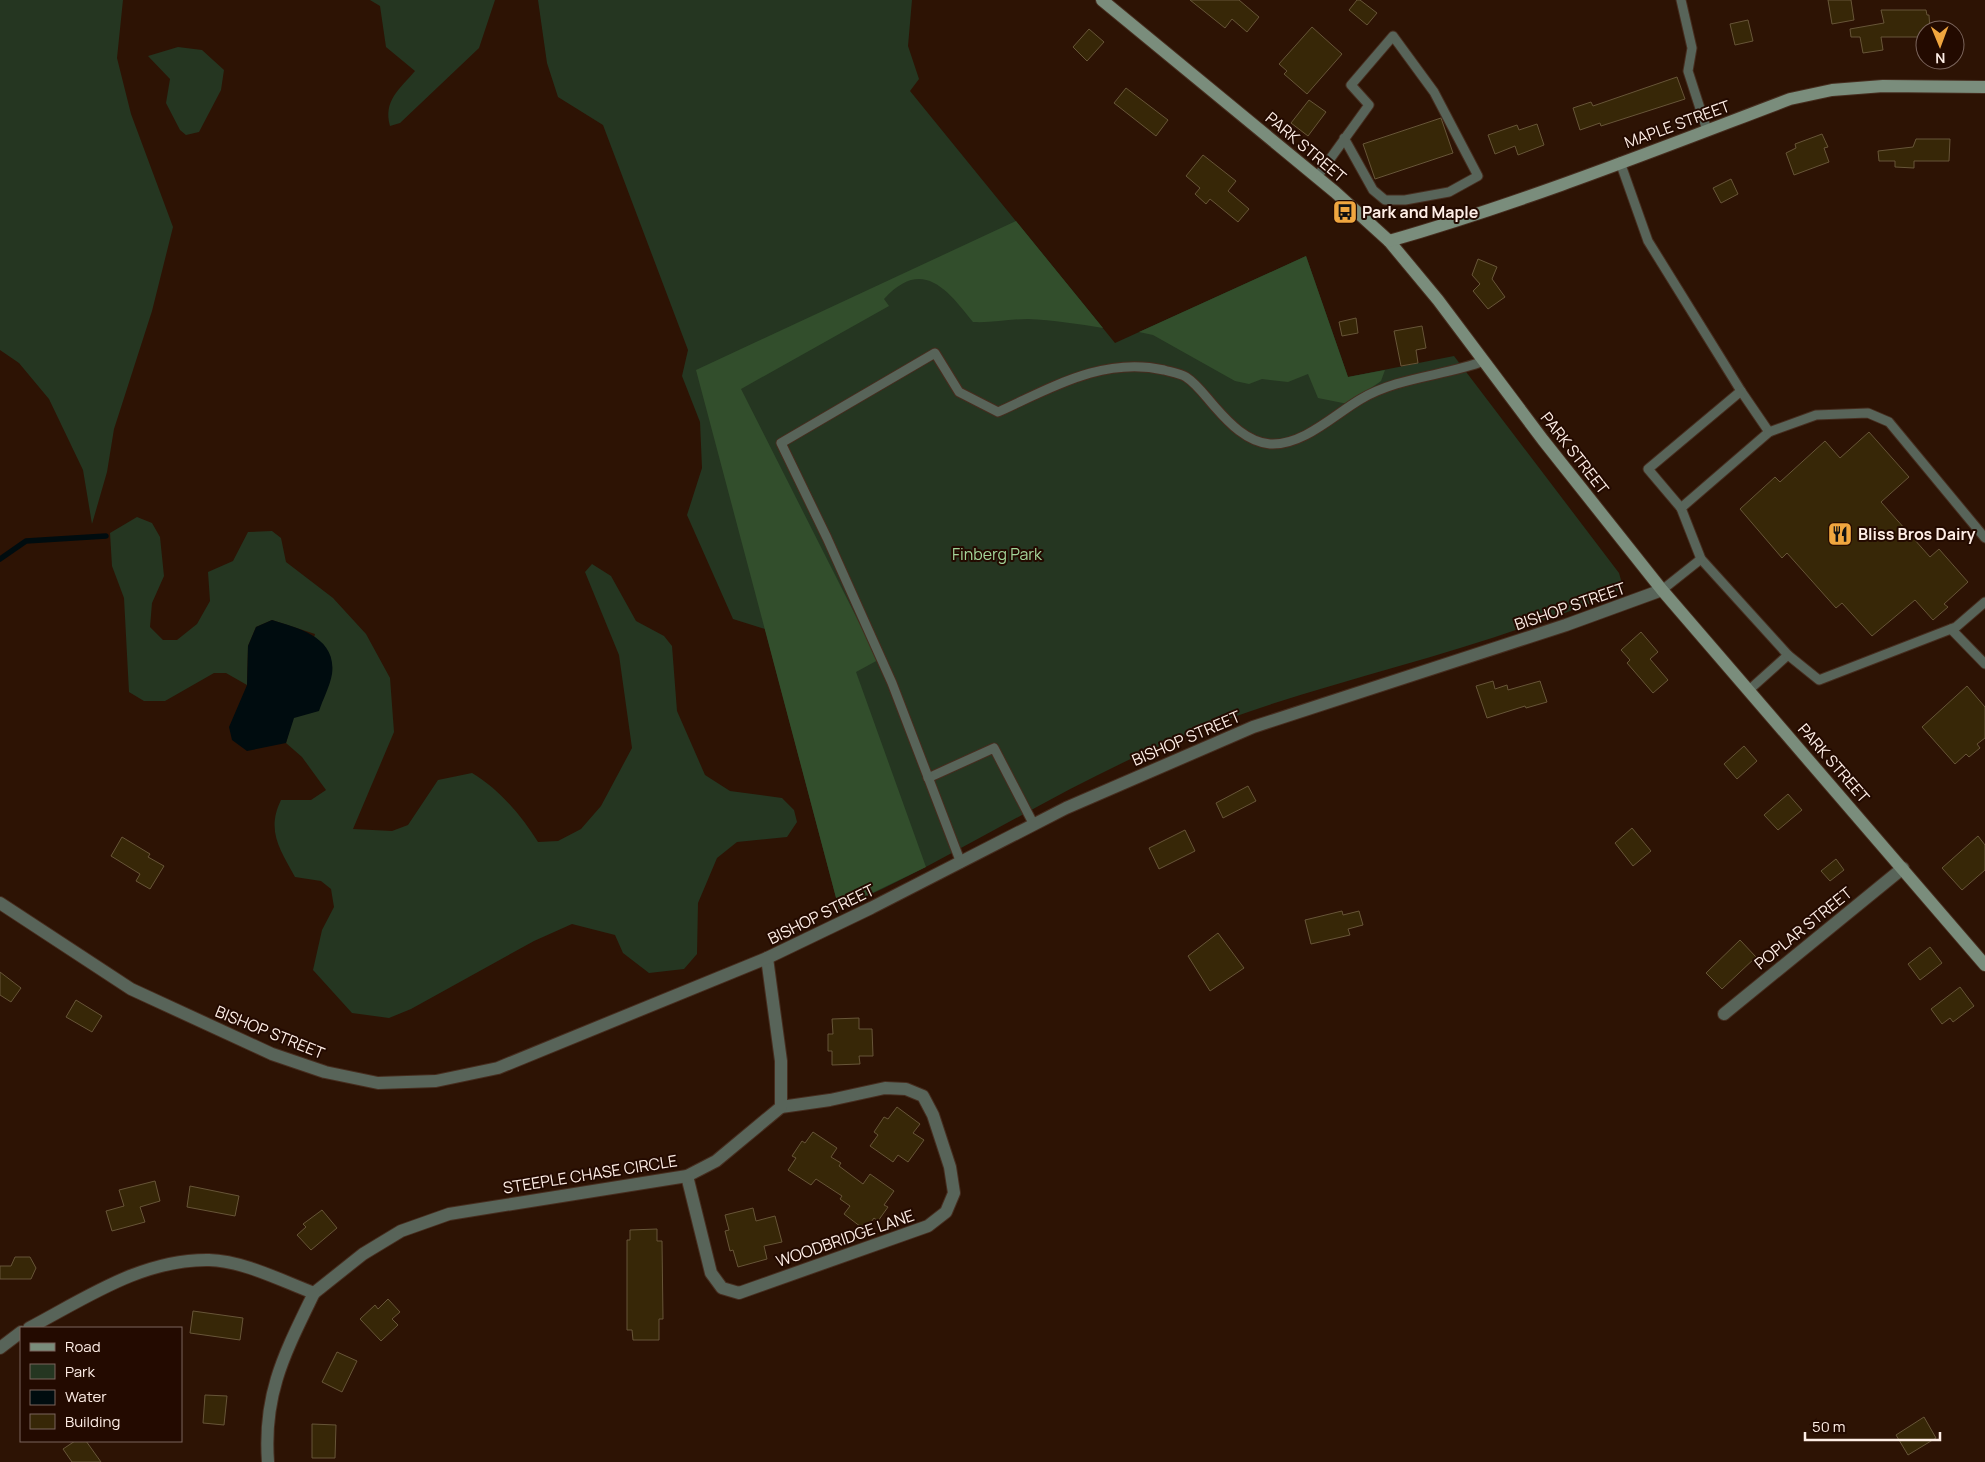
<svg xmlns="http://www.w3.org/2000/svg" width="1985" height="1462" viewBox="0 0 1985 1462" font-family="Manrope,sans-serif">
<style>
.green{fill:#253621}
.forest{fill:#324e2c}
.water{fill:#000c0f}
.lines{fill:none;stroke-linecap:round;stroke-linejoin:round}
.stream{stroke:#000c0f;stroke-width:5.5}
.building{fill:#372707;stroke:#675538}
.service-casing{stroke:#462d1f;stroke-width:11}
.minor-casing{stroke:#462d1f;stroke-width:14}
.tertiary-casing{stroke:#462d1f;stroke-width:14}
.secondary-casing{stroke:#462d1f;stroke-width:14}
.service{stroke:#586459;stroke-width:9}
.minor{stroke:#586459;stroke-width:12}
.tertiary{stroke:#586459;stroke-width:12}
.secondary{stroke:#7a8d7c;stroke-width:12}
.labels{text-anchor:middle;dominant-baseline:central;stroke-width:4;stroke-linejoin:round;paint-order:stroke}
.street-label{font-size:16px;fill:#feeee6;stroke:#230a00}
.poi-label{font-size:16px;font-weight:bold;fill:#feeee6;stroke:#230a00;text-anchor:start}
.park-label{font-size:16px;fill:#a3d499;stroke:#230a00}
</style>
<rect width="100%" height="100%" fill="#2d1304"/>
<g class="green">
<polygon points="0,0 123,0 117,58 131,114 173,227 152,311 114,429 107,472 92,524 83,470 49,399 19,363 0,350"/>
<path d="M 370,0 L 495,0 L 479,48 L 400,123 L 390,126 C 383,100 400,89 415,71 L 386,47 L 380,6 Z"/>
<path d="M 538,0 L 912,0 L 908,46 L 919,79 L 910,91 L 1115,343 L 1306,256 L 1348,377 L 1454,356 L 1619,573 L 1623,587 C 1607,600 1555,616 1533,624 C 1419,665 1299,689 1186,735 C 1065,783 958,857 839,909 L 765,629 L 733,619 L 687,515 L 702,468 L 700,422 L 682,376 L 688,350 L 603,125 L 558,97 L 547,63 Z"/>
<polygon points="178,47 202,50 224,70 221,90 199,132 186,135 180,130 166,103 170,79 148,56"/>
<path d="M 137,517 L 152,523 L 160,537 L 164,576 L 152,603 L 150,627 L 163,640 L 177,640 L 197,624 L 210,601 L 208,572 L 233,561 L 248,532 L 272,531 L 281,538 L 286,562 L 333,598 L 366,634 L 390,678 L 394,732 L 353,829 L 392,831 L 408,825 L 438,780 L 472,773 C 499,789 521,815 538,842 L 558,841 L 581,829 L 601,806 L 632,748 L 619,655 L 585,572 L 592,564 L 611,576 L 636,621 L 664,636 L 672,646 L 677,711 L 705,775 L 730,791 L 782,798 L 794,810 L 797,822 L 787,837 L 737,842 L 717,858 L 698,903 L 697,954 L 684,969 L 649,973 L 623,953 L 615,935 L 572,924 L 534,941 L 411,1009 L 389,1018 L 352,1013 L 313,970 L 322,930 L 334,907 L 331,889 L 321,881 L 295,877 C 280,849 266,831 281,800 L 311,800 L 326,790 L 302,757 L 286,743 L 315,634 L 272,620 L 256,627 L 248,646 L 247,685 L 226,673 L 214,673 L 165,701 L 144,701 L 129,692 L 124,598 L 112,566 L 110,533 Z"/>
</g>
<g class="forest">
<path d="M 1016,221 L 1103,328 C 1079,324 1053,320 1028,319 C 1010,319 992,323 973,322 C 947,289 922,257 884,299 L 889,306 L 741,389 L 878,660 L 856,672 L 926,867 L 839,909 L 696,370 Z"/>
<polygon points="1306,256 1348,377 1385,370 1381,381 1348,404 1318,398 1308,374 1288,382 1262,379 1249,384 1235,381 1153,335 1139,332"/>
</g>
<path class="water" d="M 272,620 C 298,628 337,637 332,674 C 330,686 323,699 319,711 L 294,718 L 286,743 L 247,751 L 232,740 L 229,727 L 247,685 L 248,646 L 256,627 Z"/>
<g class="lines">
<polyline class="stream" points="0,559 26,541 106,536"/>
</g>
<g class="building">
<polygon points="1190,0 1239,0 1259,17 1247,32 1232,19 1225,28"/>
<polygon points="1357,0 1360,0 1377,13 1367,25 1349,10"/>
<polygon points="1828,0 1851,0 1854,20 1832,24"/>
<polygon points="1881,10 1926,10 1927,15 1929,15 1930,30 1925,30 1925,37 1881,37 1883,50 1863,53 1860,37 1851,37 1850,29 1884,23"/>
<polygon points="1748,20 1753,41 1735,45 1730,24"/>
<polygon points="1312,27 1342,54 1307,94 1284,74 1287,71 1279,64"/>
<polygon points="1089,29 1104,42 1087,61 1073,47"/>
<polygon points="1677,77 1685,99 1601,126 1600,123 1580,130 1573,108 1591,102 1593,106"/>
<polygon points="1126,88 1168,120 1156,136 1114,103"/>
<polygon points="1309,100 1326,112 1308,136 1291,123"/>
<polygon points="1441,118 1453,153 1375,179 1363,144"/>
<polygon points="1537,124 1544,145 1518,155 1515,146 1495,154 1488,135 1517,125 1519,130"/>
<polygon points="1822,134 1828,147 1824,148 1829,162 1794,175 1786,153 1796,148 1795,144"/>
<polygon points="1916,139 1950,139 1949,161 1914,161 1914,168 1895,167 1895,161 1879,161 1878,151 1913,147"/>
<polygon points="1203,155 1236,181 1228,191 1249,209 1238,222 1210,199 1206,204 1195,194 1200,188 1186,176"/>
<polygon points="1731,179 1738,194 1721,203 1713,188"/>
<polygon points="1478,259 1497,267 1492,279 1505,297 1488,309 1473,291 1480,284 1472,275"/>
<polygon points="1356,318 1358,333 1342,336 1339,322"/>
<polygon points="1422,326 1426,348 1416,350 1418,363 1401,366 1394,331"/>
<polygon points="1869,432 1909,477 1881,502 1930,557 1939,549 1968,582 1944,604 1948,607 1933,620 1915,600 1872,636 1842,603 1836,608 1787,553 1782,558 1740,509 1775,477 1780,482 1825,441 1840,458"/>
<polygon points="1641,632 1658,652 1650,659 1668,680 1653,693 1627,663 1630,660 1621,650"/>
<polygon points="1493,681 1495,689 1507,685 1508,690 1540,681 1547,702 1526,708 1525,706 1487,718 1476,686"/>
<polygon points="1967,686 1985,707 1985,738 1977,744 1980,748 1969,757 1966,754 1955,764 1922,727"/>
<polygon points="1744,746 1757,761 1737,779 1724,764"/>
<polygon points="1248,786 1256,801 1223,818 1216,803"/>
<polygon points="1788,794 1802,810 1778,830 1764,815"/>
<polygon points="1632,828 1651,851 1633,866 1615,843"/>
<polygon points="1185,830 1195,851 1159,869 1149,848"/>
<polygon points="1978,836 1985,845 1985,870 1962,890 1942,868"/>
<polygon points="122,837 150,854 148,857 164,866 150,889 136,881 140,874 111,856"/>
<polygon points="1836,859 1844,870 1830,881 1821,871"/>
<polygon points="1342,911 1343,915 1359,911 1363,925 1348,929 1350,935 1311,944 1305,920"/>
<polygon points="1218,933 1244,968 1210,991 1188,956"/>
<polygon points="1740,940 1756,957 1722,989 1706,973"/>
<polygon points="1930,947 1942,963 1920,980 1908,964"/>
<polygon points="0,972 21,988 11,1002 0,995"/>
<polygon points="1960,987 1974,1006 1953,1022 1950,1018 1942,1024 1931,1009"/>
<polygon points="76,1000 102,1016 92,1032 66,1017"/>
<polygon points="859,1018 859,1029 872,1029 873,1056 859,1056 860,1064 832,1065 832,1051 828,1051 828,1034 833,1034 832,1019"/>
<polygon points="897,1107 920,1124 913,1133 924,1140 908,1162 898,1155 893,1162 870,1146 878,1135 874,1132 884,1117 888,1119"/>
<polygon points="813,1132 837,1148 831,1157 841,1163 839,1166 863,1184 870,1174 894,1191 884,1205 888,1207 878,1221 874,1218 865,1230 844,1214 850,1206 840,1199 842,1196 816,1179 811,1185 788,1170 796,1158 792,1156 802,1141 805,1143"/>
<polygon points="155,1181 160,1201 140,1207 145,1222 112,1231 106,1211 124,1206 119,1190"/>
<polygon points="190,1186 239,1196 235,1216 187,1207"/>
<polygon points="753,1208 756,1221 775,1216 782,1242 764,1246 767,1259 738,1267 733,1250 730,1251 725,1231 729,1230 725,1215"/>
<polygon points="322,1210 337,1228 311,1250 297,1235 306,1227 303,1224"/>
<polygon points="657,1229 657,1241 662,1241 663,1319 659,1319 659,1340 633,1340 632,1330 627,1330 627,1240 630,1240 630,1230"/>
<polygon points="15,1257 30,1257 36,1268 31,1279 0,1279 0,1266 11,1266"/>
<polygon points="388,1299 400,1312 392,1319 398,1325 381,1341 360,1319 375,1305 378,1309"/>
<polygon points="193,1311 243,1318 240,1340 190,1333"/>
<polygon points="337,1352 357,1361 342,1392 322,1382"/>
<polygon points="205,1395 227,1396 224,1425 203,1423"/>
<polygon points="1924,1417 1936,1438 1908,1455 1896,1435"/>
<polygon points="312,1424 336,1425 335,1458 312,1458"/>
<polygon points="75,1441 86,1441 101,1462 72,1462 63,1449"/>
</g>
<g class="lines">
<defs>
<g id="service">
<polyline points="1681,0 1692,48 1688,71 1707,130"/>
<polyline points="1620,162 1648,241 1741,391 1769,432 1681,508 1701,559 1788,655 1749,690"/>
<polyline points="1317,177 1369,105 1351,85 1393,36 1434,92 1478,176 1449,192 1405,200 1385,200 1373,190 1344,138"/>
<polyline points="1769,432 1816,415 1868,413 1889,422 1985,538"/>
<polyline points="1681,508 1648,469 1741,391"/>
<polyline points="1662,590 1701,559"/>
<polyline points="1951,629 1985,664"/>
<polyline points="1788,655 1819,680 1956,627 1985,602"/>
<polyline points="928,778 994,748 1034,825"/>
<path d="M 961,863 L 892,683 L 827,538 L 781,443 L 935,353 L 959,392 L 998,412 C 1051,388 1104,356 1164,370 C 1171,372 1180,373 1186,377 C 1197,384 1206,397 1215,407 C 1229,423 1247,442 1270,444 C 1303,446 1335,414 1361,399 C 1398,377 1444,376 1484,361"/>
</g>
<g id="minor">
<polyline points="1724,1014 1903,868"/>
<polyline points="687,1176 711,1273 722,1288 739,1293 928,1226 946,1212 954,1193 950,1167 933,1115 923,1096 906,1089 885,1088 830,1100 781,1107"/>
<polyline points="314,1293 363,1254 401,1231 449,1214 687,1176 716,1161 781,1107 781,1061 767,958"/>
<path d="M 29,1328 C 86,1298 142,1259 209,1260 C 244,1261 282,1281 314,1293 C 285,1353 263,1393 268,1462"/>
<polyline points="0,1348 21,1332"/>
</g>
<polyline id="tertiary" points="0,903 131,989 272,1054 325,1072 378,1083 436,1081 498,1068 767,958 871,908 1066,808 1253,727 1566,625 1662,590"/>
<g id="secondary">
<polyline points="1102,0 1335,192 1389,241 1438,300 1543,440 1662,590 1985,965"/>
<path d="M 1389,241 C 1525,202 1658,149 1790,99 L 1832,90 L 1883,86 L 1985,87"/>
</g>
</defs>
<use href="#service" class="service-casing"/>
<use href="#minor" class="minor-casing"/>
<use href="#tertiary" class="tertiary-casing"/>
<use href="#secondary" class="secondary-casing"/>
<use href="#service" class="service"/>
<use href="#minor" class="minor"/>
<use href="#tertiary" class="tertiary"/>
<use href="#secondary" class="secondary"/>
</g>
<defs>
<symbol id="bus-square" viewBox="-11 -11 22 22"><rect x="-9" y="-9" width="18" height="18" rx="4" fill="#f0a63f" stroke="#230a00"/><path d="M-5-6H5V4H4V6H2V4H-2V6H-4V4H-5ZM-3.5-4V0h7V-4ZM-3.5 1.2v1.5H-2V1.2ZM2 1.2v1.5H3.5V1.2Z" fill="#111"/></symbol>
<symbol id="restaurant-square" viewBox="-11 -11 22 22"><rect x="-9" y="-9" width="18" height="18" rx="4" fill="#f0a63f" stroke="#230a00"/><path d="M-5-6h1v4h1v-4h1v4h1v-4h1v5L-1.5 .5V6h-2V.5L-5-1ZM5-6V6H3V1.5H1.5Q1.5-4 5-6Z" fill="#111"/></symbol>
</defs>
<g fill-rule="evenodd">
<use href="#bus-square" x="1331" y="198" width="28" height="28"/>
<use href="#restaurant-square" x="1826" y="520" width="28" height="28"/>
</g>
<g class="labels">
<g class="street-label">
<text transform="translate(1677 124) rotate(-20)">MAPLE STREET</text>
<text transform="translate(1306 147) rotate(40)">PARK STREET</text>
<text transform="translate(1575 453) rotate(52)">PARK STREET</text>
<text transform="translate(1570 606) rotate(-19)">BISHOP STREET</text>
<text transform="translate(1186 738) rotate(-23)">BISHOP STREET</text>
<text transform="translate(1834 763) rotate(49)">PARK STREET</text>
<text transform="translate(821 914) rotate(-26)">BISHOP STREET</text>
<text transform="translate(1803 928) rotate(-39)">POPLAR STREET</text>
<text transform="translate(270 1032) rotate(22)">BISHOP STREET</text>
<text transform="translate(590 1174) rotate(-9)">STEEPLE CHASE CIRCLE</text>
<text transform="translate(845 1238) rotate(-19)">WOODBRIDGE LANE</text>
</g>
<g class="poi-label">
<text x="1362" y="212">Park and Maple</text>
<text x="1858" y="534">Bliss Bros Dairy</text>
</g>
<g class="park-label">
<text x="997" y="554">Finberg Park</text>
</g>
</g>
<rect x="20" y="1327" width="162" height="115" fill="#230a00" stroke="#7b655c"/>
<rect x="30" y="1343" width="25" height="8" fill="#7a8d7c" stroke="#7b655c"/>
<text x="65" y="1352" font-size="15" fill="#feeee6">Road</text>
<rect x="30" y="1364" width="25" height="15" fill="#253621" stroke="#7b655c"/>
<text x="65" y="1377" font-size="15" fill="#feeee6">Park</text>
<rect x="30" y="1390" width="25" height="15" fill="#000c0f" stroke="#7b655c"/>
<text x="65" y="1402" font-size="15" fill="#feeee6">Water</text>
<rect x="30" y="1414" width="25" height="15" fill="#372707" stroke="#7b655c"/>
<text x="65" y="1427" font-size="15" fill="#feeee6">Building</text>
<g transform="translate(1940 45) rotate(179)"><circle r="24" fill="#230a00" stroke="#7b655c"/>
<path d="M0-4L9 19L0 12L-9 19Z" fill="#f0a63f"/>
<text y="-8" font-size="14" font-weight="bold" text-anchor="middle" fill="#feeee6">N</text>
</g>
<path d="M1805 1432v8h135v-8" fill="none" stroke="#feeee6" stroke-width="2.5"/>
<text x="1812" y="1432" font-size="15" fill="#feeee6" stroke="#230a00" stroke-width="4" paint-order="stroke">50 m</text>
</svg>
